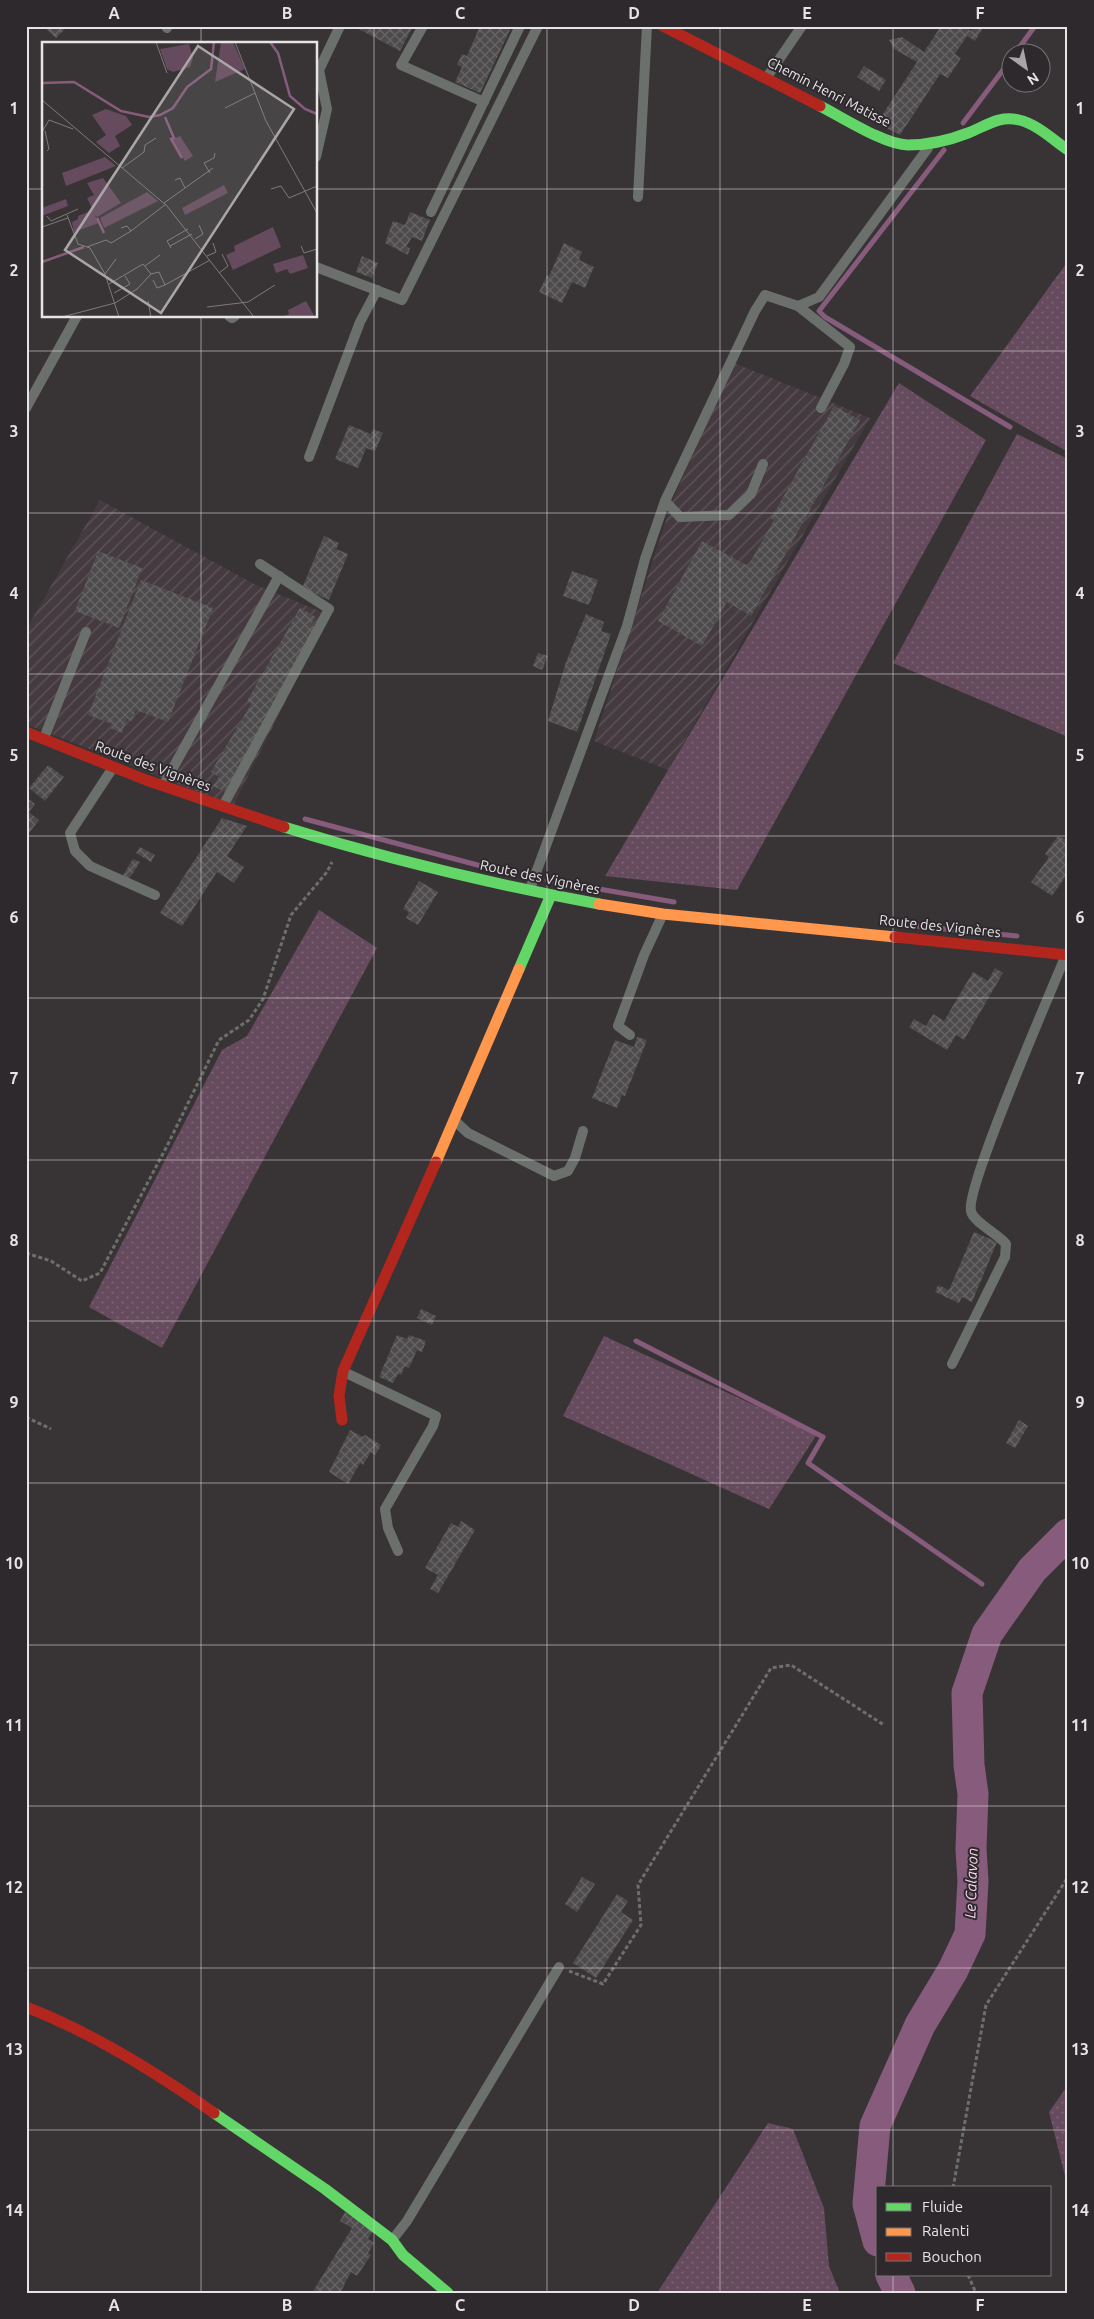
<svg xmlns="http://www.w3.org/2000/svg" width="1094" height="2319" viewBox="0 0 1094 2319" font-family="Ubuntu,sans-serif">
<style>
.industrial{fill:url(#industrial-furrows)}
.grass{fill:url(#grass-dots)}
.lines{fill:none;stroke-linecap:round;stroke-linejoin:round}
.stream{stroke:#875b7b;stroke-width:5}
.river{stroke:#875b7b;stroke-width:31}
.building{fill:url(#building-cross-hatch)}
.path{stroke:#6c6f6c;stroke-width:3;stroke-dasharray:4 2.5;stroke-linecap:butt}
.lane{stroke:#6c706c;stroke-width:10}
.fast{stroke:#63d668;stroke-width:11}
.slow{stroke:#ff974d;stroke-width:11}
.jam{stroke:#b3261e;stroke-width:11}
.grid{fill:none;stroke:#e7e4e6;stroke-width:1;stroke-opacity:0.55}
.labels{text-anchor:middle;dominant-baseline:central;stroke-width:4;stroke-linejoin:round;paint-order:stroke}
.street-label{font-size:14px;fill:#e7e4e6;stroke:#2e292d}
.water-label{font-size:15px;font-style:italic;fill:#f7d8ed;stroke:#2e292d}
.inset-river{fill:none;stroke:#875b7b;stroke-width:2.5}
.inset-road{fill:none;stroke:#7e7a7c;stroke-width:1}
.view{fill:#aaa6a8;fill-opacity:0.15;stroke:#aaa6a8;stroke-width:2.5}
.inset-edge{fill:none;stroke:#e7e4e6;stroke-width:2.5}
.neatline{fill:none;stroke:#e7e4e6;stroke-width:2}
.grid-label{font-size:16px;text-anchor:middle;font-weight:bold;fill:#e7e4e6}
</style>
<defs>
<pattern id="industrial-furrows" width="10" height="10" patternUnits="userSpaceOnUse" patternTransform="scale(1.25)"><rect width="10" height="10" fill="#443a40"/><path d="M-1 1l2-2M0 10L10 0M9 11l2-2" fill="none" stroke="#5f565c"/></pattern>
<pattern id="grass-dots" width="8" height="8" patternUnits="userSpaceOnUse" patternTransform="scale(1.25)"><rect width="8" height="8" fill="#664a5d"/><path d="M2 2h.1M6 6h.1" fill="none" stroke="#7c6474" stroke-width="1.8" stroke-linecap="round"/></pattern>
<pattern id="building-cross-hatch" width="8" height="8" patternUnits="userSpaceOnUse" patternTransform="scale(1.25)"><rect width="8" height="8" fill="#4e4b4d"/><path d="M0 0l8 8M0 8l8-8" fill="none" stroke="#686567"/></pattern>
</defs>
<rect width="100%" height="100%" fill="#383436"/>
<g class="industrial">
<polygon points="734,363 870,418 668,770 594,741 673,499"/>
<polygon points="100,500 254,584 329,615 233,806 26,724 26,630"/>
</g>
<g class="grass">
<polygon points="1068,261 1068,452 970,396"/>
<polygon points="899,383 986,440 737,890 605,876"/>
<polygon points="1017,434 1068,459 1068,737 893,663"/>
<polygon points="319,910 377,948 162,1348 89,1307 222,1050 247,1036"/>
<polygon points="604,1336 817,1434 769,1509 563,1416"/>
<polygon points="1068,2085 1068,2188 1049,2112"/>
<polygon points="768,2123 793,2129 824,2208 829,2266 840,2293 657,2293"/>
</g>
<g class="lines">
<g class="stream">
<polyline points="1016,52 1035,26"/>
<polyline points="963,123 1012,58"/>
<polyline points="944,150 819,311 825,317 1010,427"/>
<polyline points="305,819 485,867"/>
<polyline points="547,880 674,902"/>
<polyline points="884,923 1017,936"/>
<polyline points="636,1341 823,1437 808,1463 982,1584"/>
</g>
<g class="river">
<polyline points="878,2241 868,2204 875,2126 920,2025 953,1970 970,1934 973,1881 971,1849 973,1794 969,1765 967,1693 987,1634 1032,1570 1068,1534"/>
<polyline points="891,2275 900,2293"/>
</g>
</g>
<g class="building">
<polygon points="43,26 68,26 56,38"/>
<polygon points="358,26 413,26 400,51 357,28"/>
<polygon points="480,26 501,26 510,30 480,93 455,82 462,67 457,65 462,54 467,56"/>
<polygon points="941,26 964,26 971,31 974,26 984,26 975,41 967,36 955,54 961,58 948,78 940,74 900,135 877,123 917,62 894,49 889,40 902,37 924,52"/>
<polygon points="864,66 886,80 879,91 857,77"/>
<polygon points="410,212 430,220 422,241 412,237 406,247 410,248 408,255 385,243 393,221 405,225"/>
<polygon points="564,243 582,252 579,260 594,267 585,288 572,282 562,303 539,292 547,275 549,276"/>
<polygon points="362,256 378,263 372,278 356,272"/>
<polygon points="834,406 860,420 751,616 727,602 702,646 658,621 702,541 748,566 774,520 771,519"/>
<polygon points="349,425 371,434 373,429 383,433 375,451 366,448 358,468 335,459"/>
<polygon points="324,536 339,543 336,549 348,554 329,600 302,588"/>
<polygon points="98,551 142,568 119,628 75,611"/>
<polygon points="572,571 598,580 589,605 563,596"/>
<polygon points="141,580 213,608 168,722 136,710 132,721 127,719 122,733 110,728 112,724 88,715"/>
<polygon points="300,608 316,617 311,625 323,630 228,793 213,786 219,777 211,772 251,704 247,701"/>
<polygon points="586,614 604,622 601,631 611,634 577,732 548,721 566,662"/>
<polygon points="538,653 548,656 542,670 533,666"/>
<polygon points="48,765 64,777 45,801 29,788"/>
<polygon points="26,797 35,804 29,812 39,820 26,837"/>
<polygon points="222,818 247,826 227,856 244,867 234,883 217,872 182,926 160,913"/>
<polygon points="1058,836 1068,840 1068,873 1052,896 1031,882 1049,857 1045,854"/>
<polygon points="140,847 155,855 151,862 136,853"/>
<polygon points="133,859 140,862 129,879 123,875"/>
<polygon points="419,881 438,892 418,925 406,918 409,912 403,909"/>
<polygon points="995,968 1003,973 964,1040 956,1035 947,1050 909,1027 914,1019 926,1026 933,1014 944,1021 973,972 988,981"/>
<polygon points="637,1037 647,1040 625,1096 622,1095 617,1108 592,1098 615,1040 634,1047"/>
<polygon points="974,1232 997,1242 972,1302 962,1297 959,1303 935,1292 938,1285 949,1290"/>
<polygon points="421,1309 436,1316 432,1325 417,1318"/>
<polygon points="397,1335 407,1339 409,1335 426,1341 422,1352 417,1350 409,1368 405,1366 401,1375 398,1374 393,1383 379,1377"/>
<polygon points="1019,1420 1028,1426 1015,1448 1006,1443"/>
<polygon points="350,1430 363,1437 365,1435 381,1445 375,1455 371,1452 363,1465 360,1463 348,1484 329,1472"/>
<polygon points="461,1521 475,1530 438,1593 430,1589 438,1575 425,1568 451,1523 458,1527"/>
<polygon points="582,1877 595,1884 577,1912 565,1904"/>
<polygon points="617,1894 628,1901 621,1912 633,1920 596,1978 573,1963"/>
<polygon points="345,2212 373,2231 368,2239 374,2243 368,2253 371,2255 357,2276 351,2272 340,2293 312,2293 352,2228 340,2221"/>
</g>
<g class="lines">
<g class="path">
<polyline points="26,29 30,26"/>
<polyline points="26,1253 51,1261 82,1281 100,1273 167,1146 219,1040 249,1020 263,999 291,915 327,872 332,862"/>
<polyline points="26,1417 51,1429"/>
<polyline points="569,1971 603,1984 641,1925 638,1885 771,1668 791,1665 884,1725"/>
<polyline points="953,2188 986,2005 1068,1877"/>
<polyline points="968,2275 976,2293"/>
</g>
<g class="lane">
<polyline points="166,26 167,28"/>
<polyline points="423,26 401,65 484,102"/>
<polyline points="767,77 802,26"/>
<polyline points="316,157 327,109 319,70 340,26"/>
<polyline points="638,197 647,26"/>
<polyline points="431,212 520,26"/>
<polyline points="316,267 402,300 538,26"/>
<polyline points="798,306 850,347 844,364 821,408"/>
<polyline points="229,316 232,318 235,316"/>
<polyline points="26,408 77,316"/>
<polyline points="309,457 360,322 377,290"/>
<polyline points="763,464 751,494 729,515 680,517 665,501 755,311 765,295 798,306 819,297 928,148"/>
<polyline points="44,738 86,632"/>
<polyline points="112,769 70,833 75,851 90,866 155,895"/>
<polyline points="163,786 279,576"/>
<polyline points="223,806 329,609 260,564"/>
<polyline points="530,889 627,626 645,559 665,501"/>
<polyline points="630,1035 618,1026 644,955 662,916"/>
<polyline points="455,1121 468,1133 554,1176 568,1171 575,1158 583,1131"/>
<path d="M 952,1364 L 1005,1257 L 1006,1244 C 997,1233 973,1222 971,1211 C 965,1188 1051,992 1065,957"/>
<polyline points="344,1372 436,1416 433,1426 385,1509 388,1528 398,1551"/>
<polyline points="393,2239 407,2221 559,1967"/>
</g>
<g class="fast">
<path d="M 820,106 C 842,117 885,145 908,145 C 928,145 950,140 968,133 C 986,126 999,115 1019,120 C 1037,124 1053,140 1068,150"/>
<path d="M 284,827 C 387,859 492,884 599,904"/>
<polyline points="519,969 551,895"/>
<polyline points="214,2113 325,2189 392,2240 403,2255 448,2293"/>
</g>
<g class="slow">
<polyline points="599,904 663,914 895,937"/>
<polyline points="436,1162 519,969"/>
</g>
<g class="jam">
<polyline points="663,26 820,106"/>
<polyline points="26,732 146,780 284,827"/>
<polyline points="895,937 1068,955"/>
<polyline points="342,1420 339,1396 343,1371 436,1162"/>
<path d="M 26,2007 C 93,2033 155,2072 214,2113"/>
</g>
</g>
<path class="grid" d="M 201,26 L 201,44M 374,26 L 374,2293M 547,26 L 547,2293M 720,26 L 720,2293M 893,26 L 893,2188M 26,189 L 44,189M 316,189 L 1068,189M 201,316 L 201,2293M 26,351 L 1068,351M 26,513 L 1068,513M 26,674 L 1068,674M 26,836 L 1068,836M 26,998 L 1068,998M 26,1160 L 1068,1160M 26,1321 L 1068,1321M 26,1483 L 1068,1483M 26,1645 L 1068,1645M 26,1806 L 1068,1806M 26,1968 L 1068,1968M 26,2130 L 1068,2130M 893,2275 L 893,2293"/>
<g class="labels">
<g class="street-label">
<text transform="translate(829 92) rotate(27)">Chemin Henri Matisse</text>
<text transform="translate(153 766) rotate(20)">Route des Vignères</text>
<text transform="translate(540 877) rotate(12)">Route des Vignères</text>
<text transform="translate(940 926) rotate(6)">Route des Vignères</text>
</g>
<g class="water-label">
<text transform="translate(971 1883) rotate(-88)">Le Calavon</text>
</g>
</g>
<g transform="translate(42 42)">
<rect width="275" height="275" fill="#383436"/>
<path d="M 179,0 L 191,0 L 203,27 L 173,40 ZM 147,2 L 151,16 L 148,25 L 131,30 L 125,27 L 118,7 ZM 64,67 L 84,74 L 90,83 L 73,94 L 78,104 L 67,111 L 54,100 L 64,93 L 50,73 ZM 138,94 L 151,114 L 143,119 L 129,98 ZM 63,115 L 74,124 L 24,144 L 20,131 ZM 61,136 L 79,161 L 55,175 L 52,172 L 57,181 L 32,190 L 30,180 L 36,177 L 36,174 L 51,168 L 45,156 L 52,153 L 45,141 ZM 182,143 L 186,151 L 143,173 L 140,166 ZM 105,150 L 116,159 L 62,186 L 58,176 ZM 24,157 L 26,164 L 0,174 L 0,166 ZM 231,185 L 239,205 L 191,228 L 184,213 L 193,209 L 192,204 ZM 261,213 L 266,226 L 248,232 L 245,227 L 234,231 L 231,222 ZM 264,259 L 273,275 L 241,275 L 247,272 L 246,268 Z" fill="#664a5d"/>
<path class="inset-river" d="M 228,0 L 236,11 L 248,54 L 263,67 L 275,72M 0,41 L 32,40 L 79,69 L 107,75 L 118,73 L 131,66 L 145,45 L 169,27 L 172,0M 123,75 L 132,96 L 129,97 L 140,116M 55,176 L 62,191M 0,220 L 42,205"/>
<path class="inset-road" d="M 114,0 L 125,31M 193,0 L 224,79 L 275,171M 0,58 L 125,164 L 212,275M 183,66 L 213,51M 3,89 L 7,107 L 5,109M 0,90 L 7,78 L 31,87M 80,126 L 102,110 L 103,103 L 114,96M 168,131 L 162,121 L 172,116 L 173,111M 133,138 L 138,136 L 143,146M 229,147 L 239,144 L 247,156 L 275,144M 122,161 L 171,126M 25,173 L 36,202 L 48,206 L 63,232 L 77,275M 5,174 L 9,179 L 36,167M 0,185 L 26,176M 89,189 L 124,162M 153,197 L 161,192 L 157,183M 128,204 L 150,192M 259,204 L 262,211 L 275,207M 45,205 L 64,198 L 69,201 L 89,189 L 85,184 L 79,186M 129,206 L 125,199 L 146,187M 165,214 L 174,210 L 171,201M 103,224 L 118,213M 177,231 L 186,224 L 180,212M 63,232 L 74,217M 111,238 L 115,246 L 123,243M 67,242 L 101,222 L 109,232 L 117,230 L 123,243 L 168,218M 72,251 L 88,242 L 83,234M 106,259 L 109,275M 165,265 L 206,260 L 233,243M 20,275 L 73,261 L 95,247 L 109,232"/>
<path class="view" d="M 156,4 L 252,67 L 119,271 L 23,208 Z"/>
<rect width="275" height="275" class="inset-edge"/>
</g>
<rect width="1094" height="2319" fill="none" stroke="#2e292d" stroke-width="55"/>
<rect x="876" y="2186" width="175" height="90" fill="#2e292d" stroke="#787477"/>
<rect x="886" y="2203" width="25" height="8" fill="#63d668" stroke="#787477"/>
<text x="922" y="2212" font-size="15" fill="#e7e4e6">Fluide</text>
<rect x="886" y="2228" width="25" height="8" fill="#ff974d" stroke="#787477"/>
<text x="922" y="2236" font-size="15" fill="#e7e4e6">Ralenti</text>
<rect x="886" y="2253" width="25" height="8" fill="#b3261e" stroke="#787477"/>
<text x="922" y="2262" font-size="15" fill="#e7e4e6">Bouchon</text>
<g transform="translate(1026 68) rotate(147)"><circle r="24" fill="#2e292d" stroke="#787477"/>
<path d="M0-4L9 19L0 12L-9 19Z" fill="#aaa6a8"/>
<text y="-8" font-size="14" font-weight="bold" text-anchor="middle" fill="#e7e4e6">N</text>
</g>
<rect x="28" y="28" width="1038" height="2264" class="neatline"/>
<g class="grid-label">
<text x="114" y="19">A</text>
<text x="287" y="19">B</text>
<text x="460" y="19">C</text>
<text x="634" y="19">D</text>
<text x="807" y="19">E</text>
<text x="980" y="19">F</text>
<text x="14" y="114">1</text>
<text x="1080" y="114">1</text>
<text x="14" y="276">2</text>
<text x="1080" y="276">2</text>
<text x="14" y="437">3</text>
<text x="1080" y="437">3</text>
<text x="14" y="599">4</text>
<text x="1080" y="599">4</text>
<text x="14" y="761">5</text>
<text x="1080" y="761">5</text>
<text x="14" y="923">6</text>
<text x="1080" y="923">6</text>
<text x="14" y="1084">7</text>
<text x="1080" y="1084">7</text>
<text x="14" y="1246">8</text>
<text x="1080" y="1246">8</text>
<text x="14" y="1408">9</text>
<text x="1080" y="1408">9</text>
<text x="14" y="1569">10</text>
<text x="1080" y="1569">10</text>
<text x="14" y="1731">11</text>
<text x="1080" y="1731">11</text>
<text x="14" y="1893">12</text>
<text x="1080" y="1893">12</text>
<text x="14" y="2055">13</text>
<text x="1080" y="2055">13</text>
<text x="14" y="2216">14</text>
<text x="1080" y="2216">14</text>
<text x="114" y="2311">A</text>
<text x="287" y="2311">B</text>
<text x="460" y="2311">C</text>
<text x="634" y="2311">D</text>
<text x="807" y="2311">E</text>
<text x="980" y="2311">F</text>
</g>
</svg>
